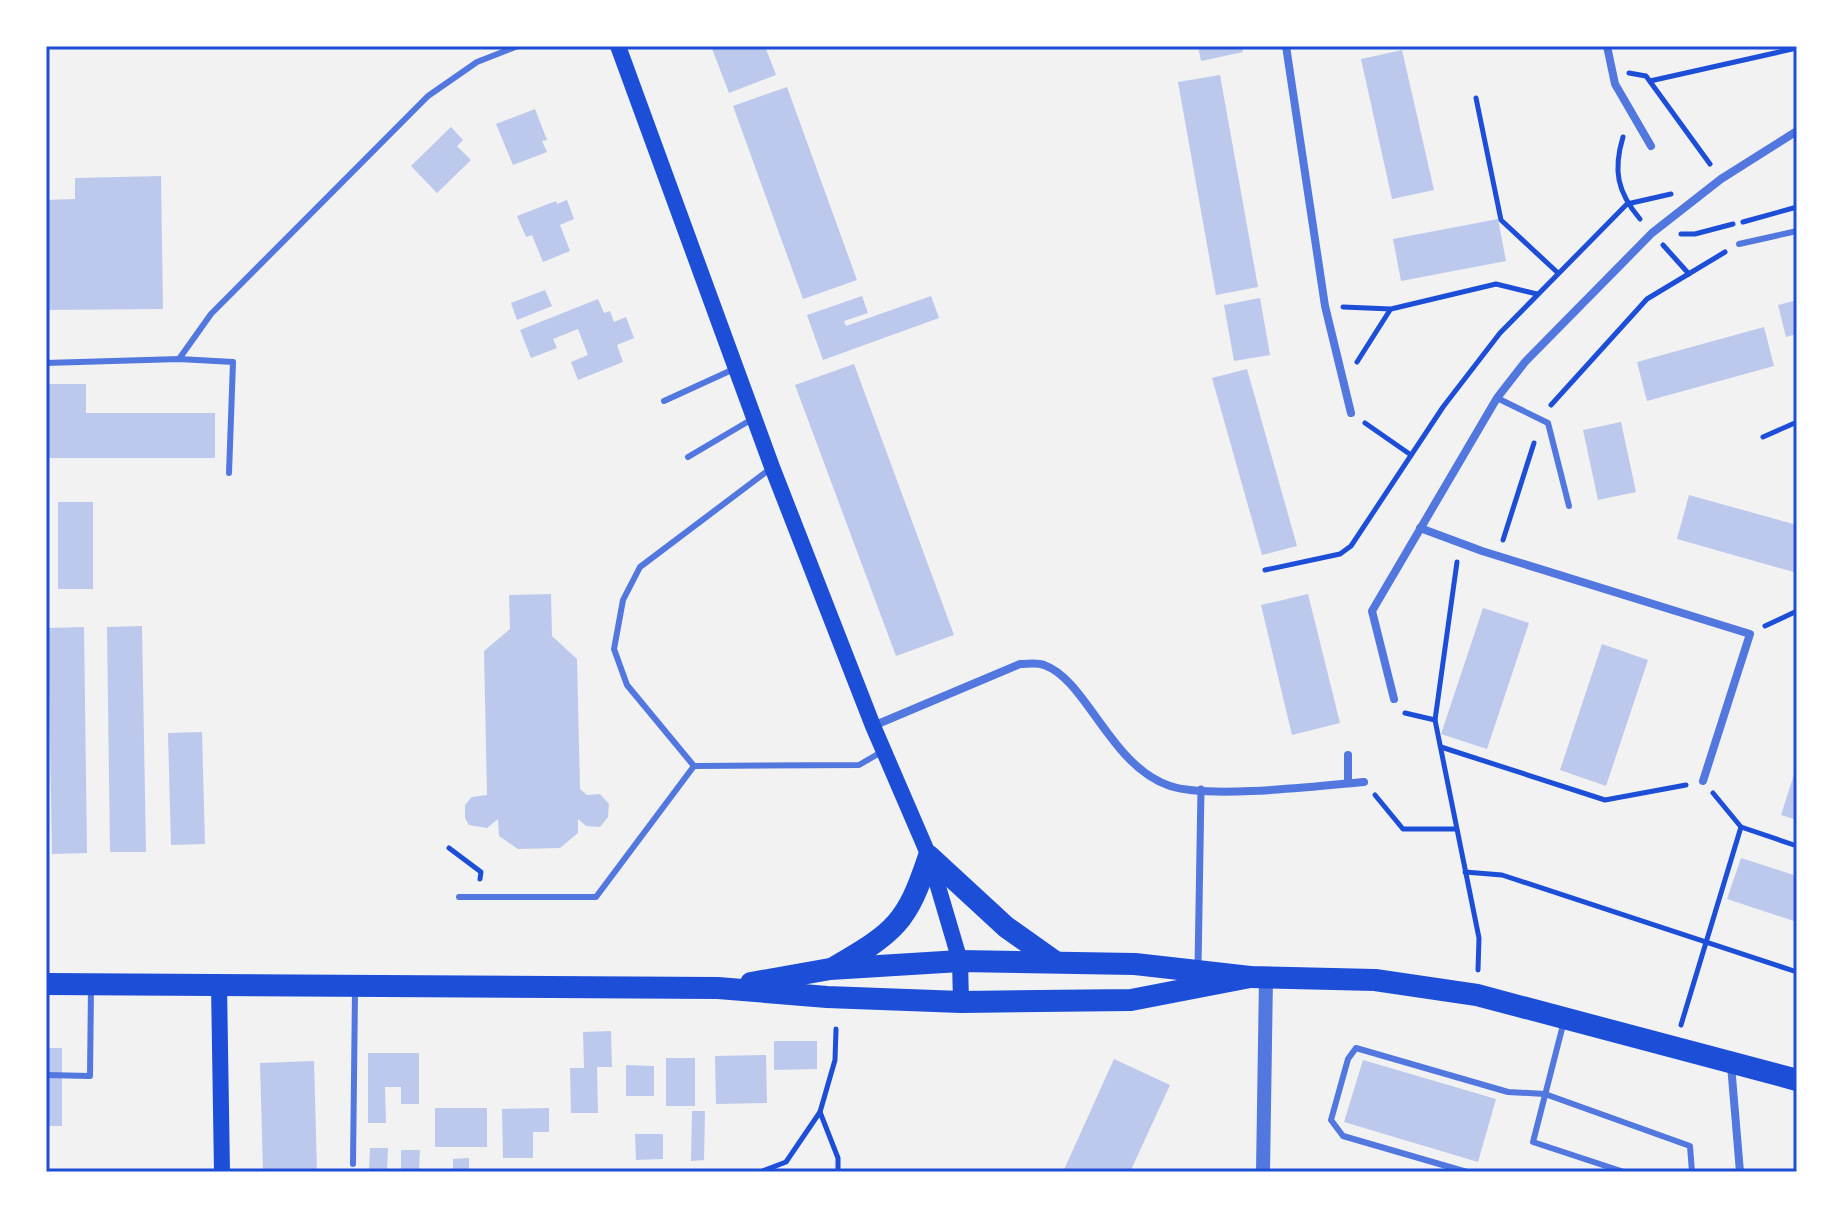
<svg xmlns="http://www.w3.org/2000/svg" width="1843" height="1218" viewBox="0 0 1843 1218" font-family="'Sofia Sans Condensed',sans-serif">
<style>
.building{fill:#bdc9ec}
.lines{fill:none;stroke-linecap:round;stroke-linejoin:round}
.path{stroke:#1d4ed8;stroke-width:5}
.service{stroke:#5277de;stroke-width:6}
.pedestrian{stroke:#5277de;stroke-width:7}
.minor{stroke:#5277de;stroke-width:8}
.tertiary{stroke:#5277de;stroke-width:14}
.secondary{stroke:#1d4ed8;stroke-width:16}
.trunk{stroke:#1d4ed8;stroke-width:22}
.neatline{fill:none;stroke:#1d4ed8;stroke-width:3}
</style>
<rect width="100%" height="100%" fill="#f2f2f2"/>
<g class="building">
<polygon points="711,46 765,46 776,75 729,93"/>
<polygon points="1198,46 1242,46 1243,52 1201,61"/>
<polygon points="1402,50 1434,190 1392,199 1361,59"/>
<polygon points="1220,75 1258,287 1216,295 1178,82"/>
<polygon points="787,87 857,280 803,299 733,106"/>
<polygon points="535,109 547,140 542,141 547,152 513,165 496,124"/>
<polygon points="451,127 463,140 457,146 471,160 437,193 411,166"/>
<polygon points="161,176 163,309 46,310 46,200 75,199 75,178"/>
<polygon points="567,200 574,219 560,225 570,251 543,262 532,235 526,237 517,216 556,201 557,204"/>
<polygon points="1498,219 1506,261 1401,281 1393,239"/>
<polygon points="545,290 552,306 517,320 511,303"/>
<polygon points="862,296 868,313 844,321 846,326 931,296 939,318 823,360 807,315"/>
<polygon points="1260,298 1270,355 1234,361 1224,305"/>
<polygon points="598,299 604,313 610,311 614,322 626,317 634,338 617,345 623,362 578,380 571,362 588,355 578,329 553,339 557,348 531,358 520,330"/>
<polygon points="1797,300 1797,334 1786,337 1778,305"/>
<polygon points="1764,327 1774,366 1647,401 1637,362"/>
<polygon points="854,364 954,635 896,656 795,385"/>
<polygon points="1247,369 1297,546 1262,555 1212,378"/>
<polygon points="46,384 86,384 86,413 215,413 215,458 46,458"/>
<polygon points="1621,422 1636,492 1598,500 1583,430"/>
<polygon points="1689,495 1797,525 1797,573 1677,539"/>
<rect x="58" y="502" width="35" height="87"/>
<polygon points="551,594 552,636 577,659 580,789 587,795 600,794 609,804 608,817 600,827 586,826 578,819 578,833 560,848 518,849 499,836 498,819 487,828 469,825 465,818 465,805 472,797 487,795 484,651 510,629 509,595"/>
<polygon points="1308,594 1340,723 1292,735 1261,605"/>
<polygon points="1483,608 1529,623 1487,749 1441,734"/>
<polygon points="142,626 146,852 110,852 107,627"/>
<polygon points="84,627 87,853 52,854 48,628"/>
<polygon points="1602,644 1648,660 1606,786 1560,770"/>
<polygon points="202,732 205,844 171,845 168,733"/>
<polygon points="1796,768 1797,768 1797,820 1781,815"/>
<polygon points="1741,858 1797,876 1797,922 1727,899"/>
<polygon points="611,1031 612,1067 597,1067 598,1113 571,1113 570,1068 584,1068 583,1032"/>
<polygon points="774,1041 817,1041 817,1069 774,1070"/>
<rect x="46" y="1048" width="16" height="78"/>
<polygon points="368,1053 419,1053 419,1104 401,1104 401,1087 385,1087 386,1123 368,1123"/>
<polygon points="766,1055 767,1103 716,1104 715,1056"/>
<rect x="666" y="1058" width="29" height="48"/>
<polygon points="1114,1059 1170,1085 1130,1172 1063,1172"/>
<polygon points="1363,1060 1496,1099 1478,1162 1344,1122"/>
<polygon points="314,1061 317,1172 263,1172 260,1063"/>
<polygon points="626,1065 654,1066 654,1096 626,1096"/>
<rect x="435" y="1108" width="52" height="39"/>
<polygon points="549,1108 549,1132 533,1132 533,1158 503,1158 502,1109"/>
<polygon points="692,1111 705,1111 704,1160 691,1161"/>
<polygon points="635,1134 663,1134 663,1159 636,1160"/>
<polygon points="370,1148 388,1148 387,1172 369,1172"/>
<polygon points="401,1150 420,1150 419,1172 401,1172"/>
<polygon points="469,1158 469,1172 453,1172 453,1159"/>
</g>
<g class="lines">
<g class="path">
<polyline points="1629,73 1646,76 1710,164"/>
<polyline points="1650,81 1797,48"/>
<polyline points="1476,98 1501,220 1558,273"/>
<path d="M 1623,137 C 1613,170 1617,192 1640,219"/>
<polyline points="1743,222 1797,207"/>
<polyline points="1681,234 1695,234 1733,224"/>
<polyline points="1663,245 1689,274"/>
<polyline points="1343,307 1391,309 1496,284 1537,294"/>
<polyline points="1357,362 1390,310"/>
<polyline points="1551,405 1647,299 1725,252"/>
<polyline points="1365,423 1411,455"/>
<polyline points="1763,437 1797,422"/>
<polyline points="1503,540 1534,443"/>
<polyline points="1457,562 1435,720 1479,938 1478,970"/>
<polyline points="1265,570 1340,554 1351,546 1443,407 1500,333 1627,204 1671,194"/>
<polyline points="1765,626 1797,611"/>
<polyline points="1405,713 1435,720"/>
<polyline points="1441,747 1605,800 1686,785"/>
<polyline points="1713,793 1741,827 1797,846"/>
<polyline points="1375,795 1403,829 1456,829"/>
<polyline points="449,848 481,872 480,879"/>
<polyline points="1465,872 1502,875 1797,972"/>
<polyline points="1681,1025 1741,827"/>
<polyline points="820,1112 838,1158 838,1172"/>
<polyline points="760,1172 786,1162 820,1112 835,1060 836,1029"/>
</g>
<g class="service">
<polyline points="1739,244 1797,231"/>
<polyline points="179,359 211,314 428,96 477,62 518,46"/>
<polyline points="46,363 179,359 233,362 229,473"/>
<polyline points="1497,398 1548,423 1569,506"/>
<polyline points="664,401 734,369"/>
<polyline points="688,457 754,418"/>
<polyline points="694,766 627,685 614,649 623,600 640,567 770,469"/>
<polyline points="459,897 596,897 694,766 859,765 883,751"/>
<polyline points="1564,1021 1533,1142 1624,1172"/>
<polyline points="46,1075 90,1076 91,988"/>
<polyline points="353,1164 355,992"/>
<polyline points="1467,1172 1343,1136 1331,1120 1348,1059 1356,1048 1508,1092 1545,1094 1690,1146 1692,1172"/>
</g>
<polyline class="pedestrian" points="1198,967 1201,789"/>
<g class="minor">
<polyline points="1286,46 1325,306 1351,413"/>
<polyline points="1607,46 1615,84 1651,146"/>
<polyline points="1420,528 1482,551 1750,634 1703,781"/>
<polyline points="1394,699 1372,611 1497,398 1525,362 1652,233 1721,179 1797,131"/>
<path d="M 873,726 L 1020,664 C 1028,664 1037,662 1044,665 C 1087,680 1110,766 1170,786 C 1209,799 1319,786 1364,782"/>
<polyline points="1348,755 1348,783"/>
<polyline points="1731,1065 1740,1172"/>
</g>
<polyline class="tertiary" points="1263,1172 1266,977"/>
<g class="secondary">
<polyline points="618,46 772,467 873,726 929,856 960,961 961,1002"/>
<polyline points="219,984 222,1172"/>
</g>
<g class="trunk">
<path d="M 835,967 C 895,932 907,923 929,856 L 1006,927 L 1054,961"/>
<polyline points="751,983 830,969 960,961 1135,964 1250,977 1375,980 1477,995 1797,1080"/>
<polyline points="46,984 718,988 827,997 961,1002 1131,1000 1250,977"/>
</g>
</g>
<rect width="1843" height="1218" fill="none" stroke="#ffffff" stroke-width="96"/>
<rect x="48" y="48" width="1747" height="1122" class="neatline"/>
</svg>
